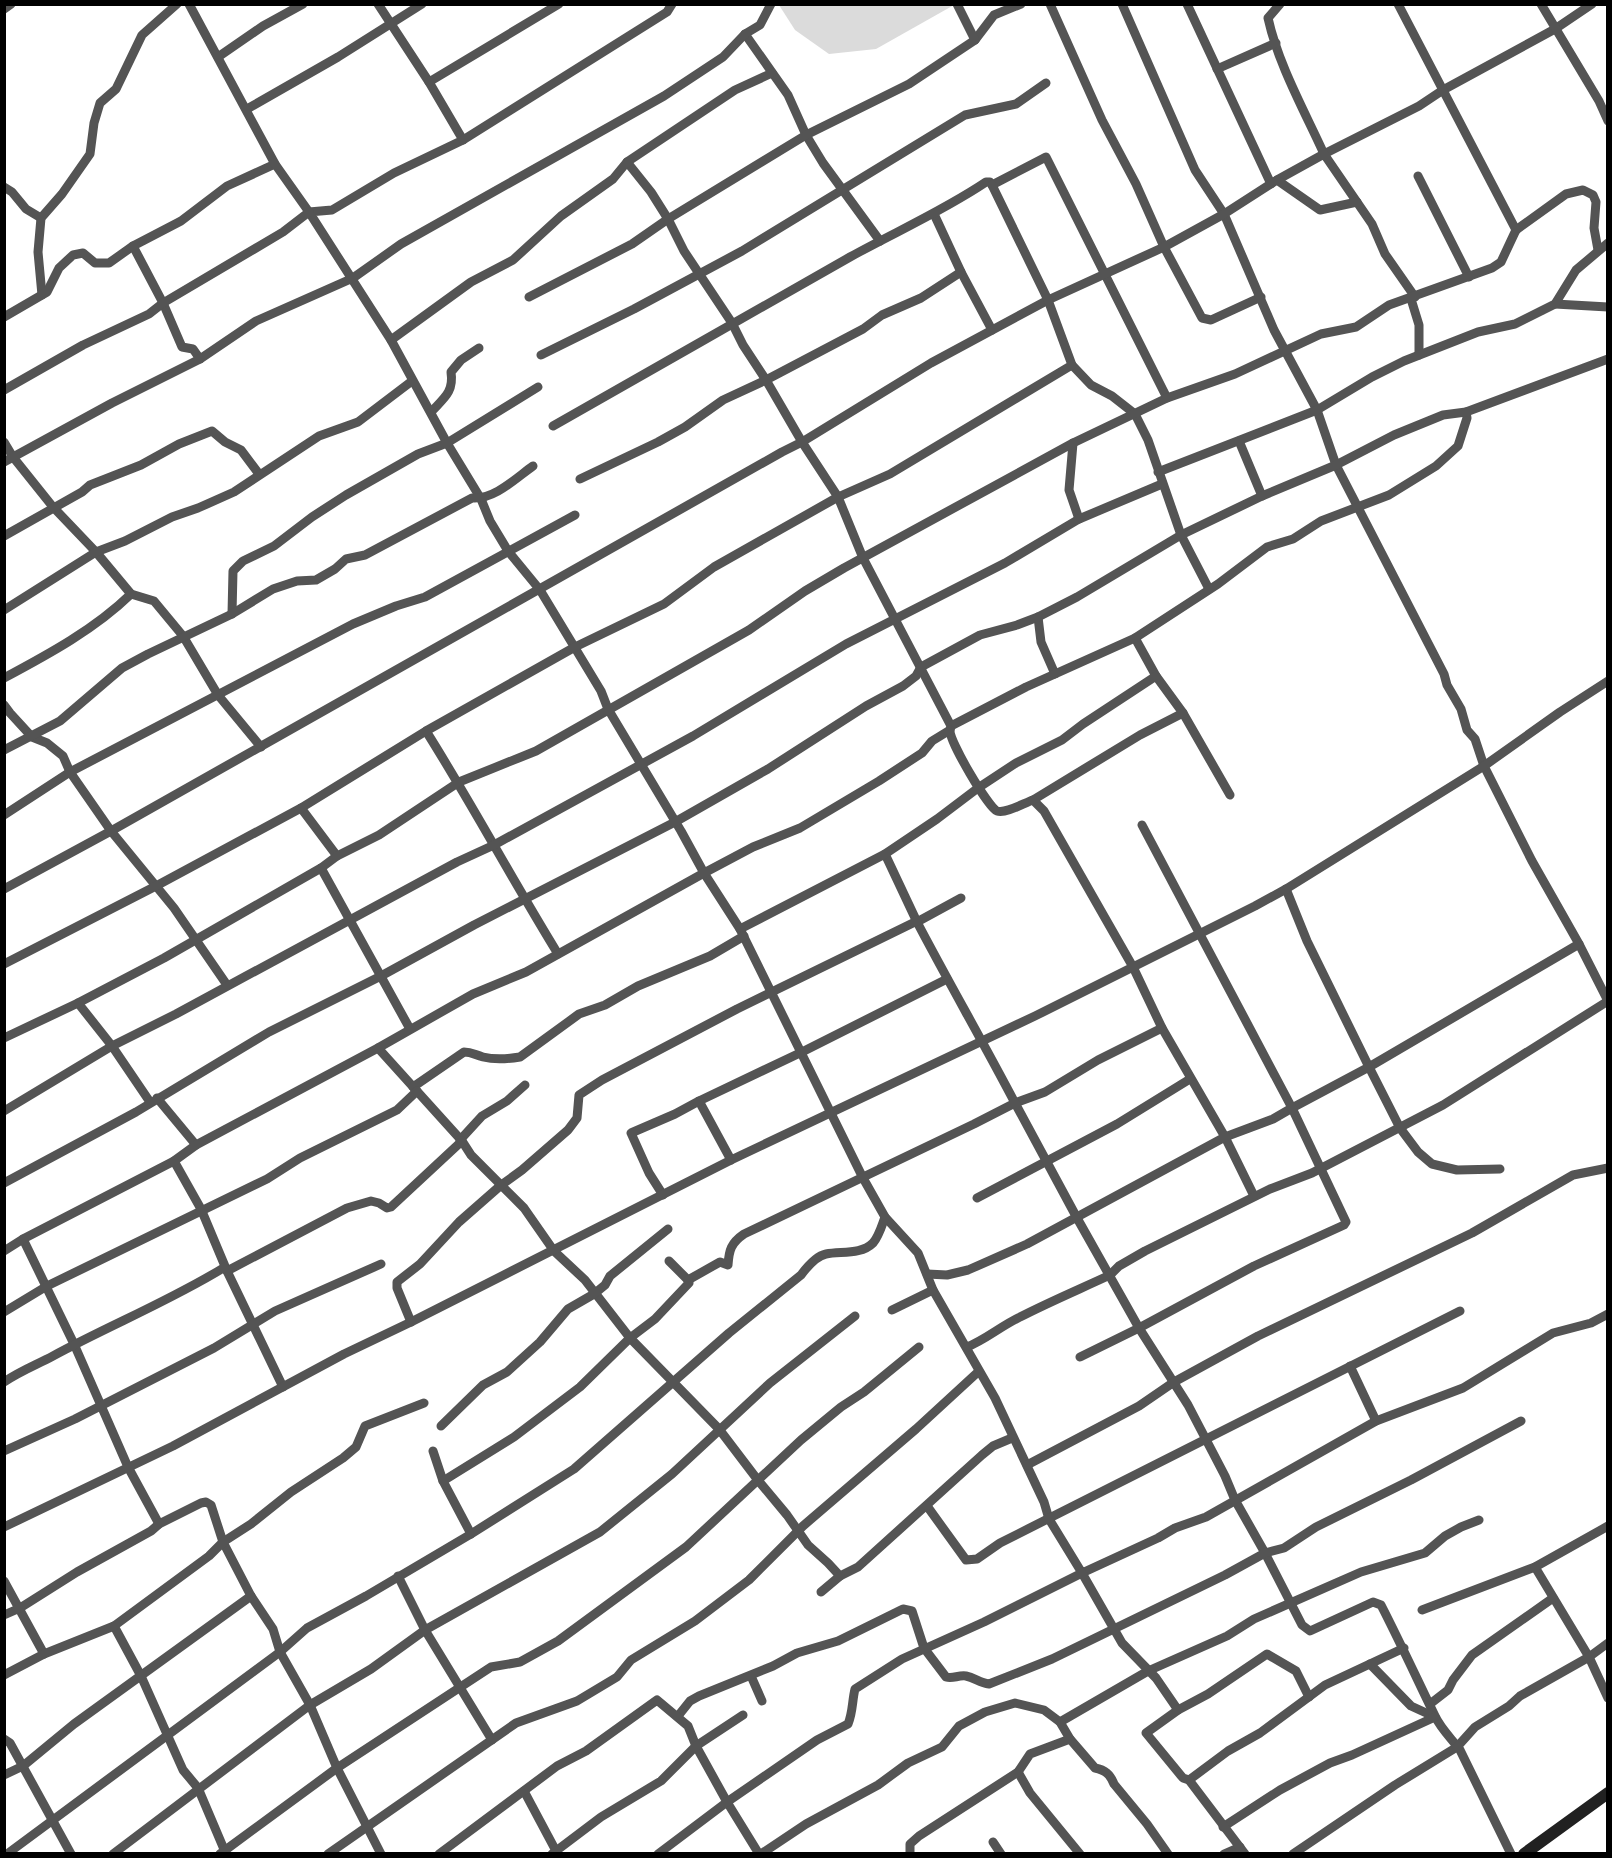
<svg xmlns="http://www.w3.org/2000/svg" width="1612" height="1858" viewBox="0 0 1612 1858" font-family="'Archivo Narrow',sans-serif">
<style>
.green{fill:#dbdbdb}
.lines{fill:none;stroke-linecap:round;stroke-linejoin:round}
.street{stroke:#545454;stroke-width:9}
.secondary{stroke:#212121;stroke-width:12}
</style>
<rect width="100%" height="100%" fill="#fff"/>
<polygon class="green" points="779,5 954,5 876,49 829,54 795,30"/>
<g class="lines">
<g class="street">
<polyline points="378,4 429,82 463,140 394,173 332,210 309,212 391,340 447,443 481,499 490,521 508,551 540,590 601,691 608,709 681,831 704,873 740,929 863,1178 885,1217 918,1253 933,1290 995,1398 1044,1502 1049,1519 1082,1573 1158,1538 1175,1528 1206,1517 1376,1421 1463,1388 1553,1333 1591,1323 1608,1314"/>
<polyline points="1050,4 1102,120 1136,184 1164,247 1202,318 1211,320 1261,297"/>
<polyline points="1122,4 1195,170 1224,214 1274,330 1317,410 1336,465 1444,674 1447,685 1461,709 1467,730 1475,739 1484,766 1532,861 1579,944 1608,1001"/>
<polyline points="1187,4 1271,184"/>
<path d="M 1280,4 L 1268,18 C 1278,64 1305,112 1324,154 L 1419,106 L 1443,90 L 1555,29 L 1592,4"/>
<polyline points="1541,4 1599,101 1608,121"/>
<polyline points="4,9 11,4"/>
<polyline points="745,34 788,95 806,135 823,163 880,241"/>
<polyline points="975,40 994,15 1021,4"/>
<polyline points="218,57 263,26 303,4"/>
<polyline points="1217,69 1276,43"/>
<polyline points="429,82 559,4"/>
<polyline points="247,109 338,57 422,4"/>
<polyline points="463,140 667,12 672,4"/>
<path d="M 627,162 L 651,192 L 668,219 L 684,251 L 732,323 L 743,345 L 766,380 L 802,442 L 838,497 L 863,558 L 951,726 C 951,727 950,729 950,730 C 949,741 988,807 997,811 C 1006,814 1024,803 1033,800 L 1044,811 L 1133,967 L 1162,1028 L 1225,1137 L 1254,1196"/>
<polyline points="1418,176 1469,277"/>
<polyline points="1277,180 1324,154 1372,224 1385,254 1415,297"/>
<polyline points="4,187 12,192 26,209 41,218"/>
<polyline points="934,214 961,272 992,330"/>
<polyline points="1516,230 1566,194 1583,190 1593,195 1596,202 1594,228 1598,250"/>
<polyline points="42,295 38,252 41,218 62,194 90,154 94,123 100,103 116,89 142,35 177,4"/>
<polyline points="529,297 632,244 668,219 806,135 909,84 975,40 957,4"/>
<polyline points="1411,299 1419,325 1419,355"/>
<polyline points="1555,304 1608,307"/>
<polyline points="4,317 47,292 59,268 73,255 83,253 95,263 109,263 133,246"/>
<polyline points="391,340 471,282 513,260 561,216 613,179 627,162 735,90 772,73"/>
<polyline points="541,355 634,309 742,251 965,115 1016,104 1046,83"/>
<polyline points="200,359 193,349 182,347 163,303 133,246 181,221 227,186 275,164"/>
<polyline points="1072,365 1091,385 1112,396 1135,414 1148,440 1181,535 1209,589"/>
<polyline points="4,390 83,345 149,314 163,303 283,232 309,212 275,164 189,4"/>
<path d="M 431,412 C 444,398 454,392 451,372 L 461,360 L 479,348"/>
<path d="M 553,426 C 652,370 751,313 850,257 C 895,232 943,211 986,182 L 990,182 L 992,185 L 1046,157 L 1167,398"/>
<polyline points="1239,441 1262,496"/>
<polyline points="4,442 13,457 53,507 96,552 131,594 154,601 183,636 218,695 261,747"/>
<polyline points="1073,443 1069,490 1079,519"/>
<polyline points="4,462 112,403 200,359 256,321 353,278 401,244 664,96 723,57 745,34 760,25 771,4"/>
<polyline points="1158,472 1317,410 1372,377 1404,361 1478,332 1515,324 1555,304 1576,270 1608,243"/>
<polyline points="580,479 658,442 685,427 723,400 766,380 863,329 882,315 921,298 961,272"/>
<polyline points="4,536 82,492 90,485 141,465 179,444 212,431 225,442 241,450 259,474"/>
<polyline points="4,610 96,552 125,541 172,517 198,508 234,492 319,436 358,422 412,381"/>
<polyline points="232,614 233,571 243,561 274,546 312,517 346,495 418,454 447,443 538,387"/>
<polyline points="1038,617 1041,642 1055,674"/>
<polyline points="1135,638 1156,676 1183,713 1230,795"/>
<path d="M 4,678 C 49,654 95,629 131,594"/>
<polyline points="4,705 10,713 32,737 47,743 63,756 70,772 111,831 174,908 227,985"/>
<polyline points="951,726 1026,687 1135,638 1218,584 1267,547 1293,539 1321,521 1389,495 1436,466 1458,446 1467,418 1466,412"/>
<path d="M 426,731 C 472,804 513,881 558,954"/>
<path d="M 4,750 L 60,721 L 122,668 L 148,654 L 232,614 L 273,589 L 297,581 L 316,580 L 335,569 L 346,559 L 365,555 L 472,498 C 494,500 516,478 533,466"/>
<polyline points="1033,800 1140,735 1183,713"/>
<polyline points="301,808 337,856"/>
<polyline points="4,815 70,772 353,624 396,606 425,597 575,515"/>
<polyline points="885,854 917,922 961,898"/>
<polyline points="321,868 410,1029"/>
<polyline points="4,889 111,831 782,452 802,442 931,363 1048,300 1164,247 1224,214 1277,180 1320,210 1357,202"/>
<polyline points="1286,889 1307,941 1369,1067 1400,1128 1418,1152 1432,1164 1457,1170 1500,1169"/>
<path d="M 917,922 C 949,983 983,1042 1015,1103 L 1045,1092 L 1098,1060 L 1162,1028"/>
<polyline points="740,929 885,854 937,819 978,788 1016,763 1062,740 1083,724 1156,676"/>
<polyline points="4,964 156,886 301,808 426,731 575,647 664,604 714,567 838,497 890,474 1072,365 1048,300 992,185"/>
<polyline points="78,1003 112,1046 150,1102"/>
<polyline points="4,1038 78,1003 164,958 321,868 337,856 379,835 459,782 536,751 749,630 805,591 844,568 1073,443 1167,398 1235,374 1321,334 1356,327 1389,305 1492,268 1501,262 1516,230 1398,4"/>
<polyline points="378,1048 462,1141 471,1155 524,1208 554,1251 585,1280 630,1338 719,1429 757,1479 787,1515 808,1545 828,1563 840,1576 858,1567 982,1455 993,1446 1012,1438"/>
<path d="M 413,1087 L 464,1052 C 472,1052 475,1055 483,1057 C 495,1060 508,1059 520,1057 L 579,1014 L 605,1005 L 638,986 L 710,956 L 744,936"/>
<polyline points="157,1098 196,1145"/>
<polyline points="699,1101 731,1160"/>
<polyline points="4,1111 112,1046 176,1014 457,862 494,845 693,736 846,644 1005,563 1079,519 1162,484"/>
<polyline points="460,1140 482,1116 507,1101 525,1085"/>
<polyline points="174,1161 201,1209 227,1271 283,1387"/>
<polyline points="4,1183 136,1112 269,1032 381,976 474,925 675,822 768,769 866,706 903,686 916,676 921,667 980,635 1017,625 1038,617 1077,597 1181,535 1262,496 1336,465 1394,435 1443,415 1466,412 1608,359"/>
<polyline points="663,1195 649,1173 631,1133 675,1114 699,1101 802,1052 947,979"/>
<polyline points="977,1198 1117,1124 1190,1079"/>
<polyline points="23,1239 74,1344 128,1467 159,1524"/>
<polyline points="4,1251 23,1239 174,1161 196,1145 378,1048 473,994 526,972 704,873 753,847 800,828 879,781 922,753 932,741 950,730"/>
<path d="M 669,1261 L 688,1280 L 720,1262 L 728,1265 C 729,1250 731,1243 744,1234 L 974,1124 L 1015,1103 L 1077,1218 L 1139,1328 L 1188,1405 L 1225,1476 L 1235,1500 L 1265,1553 L 1302,1625 L 1310,1631 L 1373,1602 L 1381,1605 C 1400,1642 1417,1679 1435,1716 C 1441,1729 1452,1739 1460,1750 L 1511,1854"/>
<polyline points="227,1271 347,1208 371,1201 379,1203 387,1208 391,1207 462,1141"/>
<polyline points="927,1274 947,1275 968,1270 1027,1244 1225,1137 1273,1119 1292,1108 1369,1067 1579,944"/>
<polyline points="892,1310 933,1290"/>
<polyline points="4,1312 47,1286 267,1179 300,1158 397,1110 417,1091"/>
<polyline points="411,1322 397,1288 397,1282 420,1264 459,1222 500,1186 522,1170 568,1130 577,1118 579,1095 602,1080 737,1009 917,921"/>
<path d="M 967,1347 C 985,1340 1001,1326 1020,1317 C 1049,1302 1080,1289 1110,1275 L 1119,1266 L 1145,1251 L 1270,1189 L 1312,1173 L 1443,1105 L 1608,1001"/>
<polyline points="1080,1357 1139,1328 1254,1266 1344,1225 1346,1222 1292,1108 1142,825"/>
<polyline points="1350,1366 1376,1421"/>
<path d="M 4,1382 C 20,1371 36,1365 53,1356 C 110,1325 170,1301 225,1267"/>
<polyline points="441,1426 483,1385 507,1372 540,1342 568,1309 594,1294 605,1285 610,1276 668,1229"/>
<polyline points="4,1451 75,1419 214,1348 275,1311 381,1264"/>
<polyline points="433,1451 443,1481 471,1534"/>
<polyline points="1027,1465 1139,1406 1174,1382 1258,1336 1472,1233 1573,1175 1608,1168"/>
<polyline points="443,1481 514,1437 580,1387 630,1338 655,1319 689,1283 688,1280"/>
<polyline points="927,1506 966,1560 977,1559 1000,1543 1460,1311"/>
<polyline points="4,1527 173,1446 344,1354 411,1322 731,1160 1035,1016 1255,906 1286,889 1484,766 1560,712 1608,681"/>
<polyline points="1535,1567 1589,1657 1608,1698"/>
<polyline points="398,1576 425,1630 492,1740"/>
<polyline points="4,1581 44,1654"/>
<polyline points="821,1592 840,1576"/>
<polyline points="1422,1610 1535,1567 1608,1526"/>
<polyline points="4,1615 20,1608 77,1572 151,1531 159,1524 201,1503 206,1502 211,1505 223,1542 251,1596 273,1629 280,1652 310,1705 337,1768 381,1854"/>
<polyline points="114,1626 141,1676 183,1770 198,1788 226,1854"/>
<polyline points="1370,1664 1411,1706 1435,1717"/>
<polyline points="4,1675 44,1654 114,1626 209,1556 223,1542 251,1524 291,1492 343,1458 356,1447 365,1426 424,1403"/>
<polyline points="751,1676 762,1701"/>
<polyline points="1430,1704 1448,1690 1453,1680 1472,1655 1553,1598"/>
<path d="M 678,1716 L 690,1701 L 699,1696 L 773,1666 L 797,1653 L 838,1641 L 903,1609 L 912,1611 L 924,1648 L 946,1677 C 953,1679 958,1675 966,1676 C 975,1678 980,1683 989,1684 L 1052,1659 L 1225,1575 L 1265,1553 L 1284,1548 L 1316,1527 L 1411,1480 L 1521,1421"/>
<polyline points="1060,1722 1148,1671 1227,1636 1254,1619 1361,1572 1425,1553 1445,1536 1461,1527 1479,1520"/>
<polyline points="4,1739 10,1743 71,1854"/>
<polyline points="1018,1772 1030,1793 1080,1854"/>
<polyline points="4,1775 23,1766 74,1724 251,1596"/>
<polyline points="1189,1780 1228,1751 1260,1733 1325,1685 1404,1648"/>
<polyline points="524,1791 556,1851"/>
<polyline points="1223,1827 1280,1790 1330,1763 1352,1755 1435,1717"/>
<polyline points="993,1842 1001,1854"/>
<path d="M 7,1854 L 280,1652 L 307,1628 L 366,1596 L 471,1534 L 574,1469 L 729,1333 L 801,1275 C 807,1267 816,1256 826,1254 C 841,1251 861,1255 873,1243 C 879,1236 882,1225 885,1217"/>
<polyline points="113,1854 310,1705 371,1669 425,1630 600,1532 672,1474 770,1383 855,1316"/>
<polyline points="220,1854 337,1768 491,1667 520,1662 558,1641 686,1547 801,1440 841,1407 864,1392 919,1347"/>
<polyline points="328,1854 516,1723 577,1701 617,1677 631,1660 695,1621 749,1580 803,1526 916,1429 978,1372"/>
<polyline points="439,1854 557,1766 586,1751 657,1700 688,1726 696,1746 727,1802 759,1854"/>
<polyline points="552,1854 601,1817 661,1781 696,1746 743,1715"/>
<path d="M 658,1854 L 727,1802 L 817,1740 L 848,1724 C 853,1712 852,1701 855,1689 L 902,1659 L 984,1622 L 1082,1573 L 1122,1643 L 1156,1678 L 1178,1710"/>
<path d="M 761,1854 L 806,1824 L 878,1785 L 908,1763 L 942,1747 L 959,1726 L 985,1712 L 1015,1703 L 1044,1710 L 1060,1722 L 1070,1739 L 1095,1768 C 1105,1770 1110,1774 1114,1784 L 1147,1824 L 1168,1854"/>
<polyline points="910,1854 910,1844 919,1836 1018,1772 1030,1754 1070,1739"/>
<polyline points="1224,1854 1240,1847"/>
<polyline points="1245,1854 1189,1780 1183,1778 1146,1733 1178,1710 1208,1694 1267,1654 1296,1671 1309,1697"/>
<polyline points="1293,1854 1395,1785 1457,1747 1475,1727 1509,1706 1520,1696 1589,1657 1608,1643"/>
</g>
<polyline class="secondary" points="1524,1854 1608,1793"/>
</g>
<rect width="1612" height="1858" fill="none" stroke="#000000" stroke-width="12"/>
</svg>
